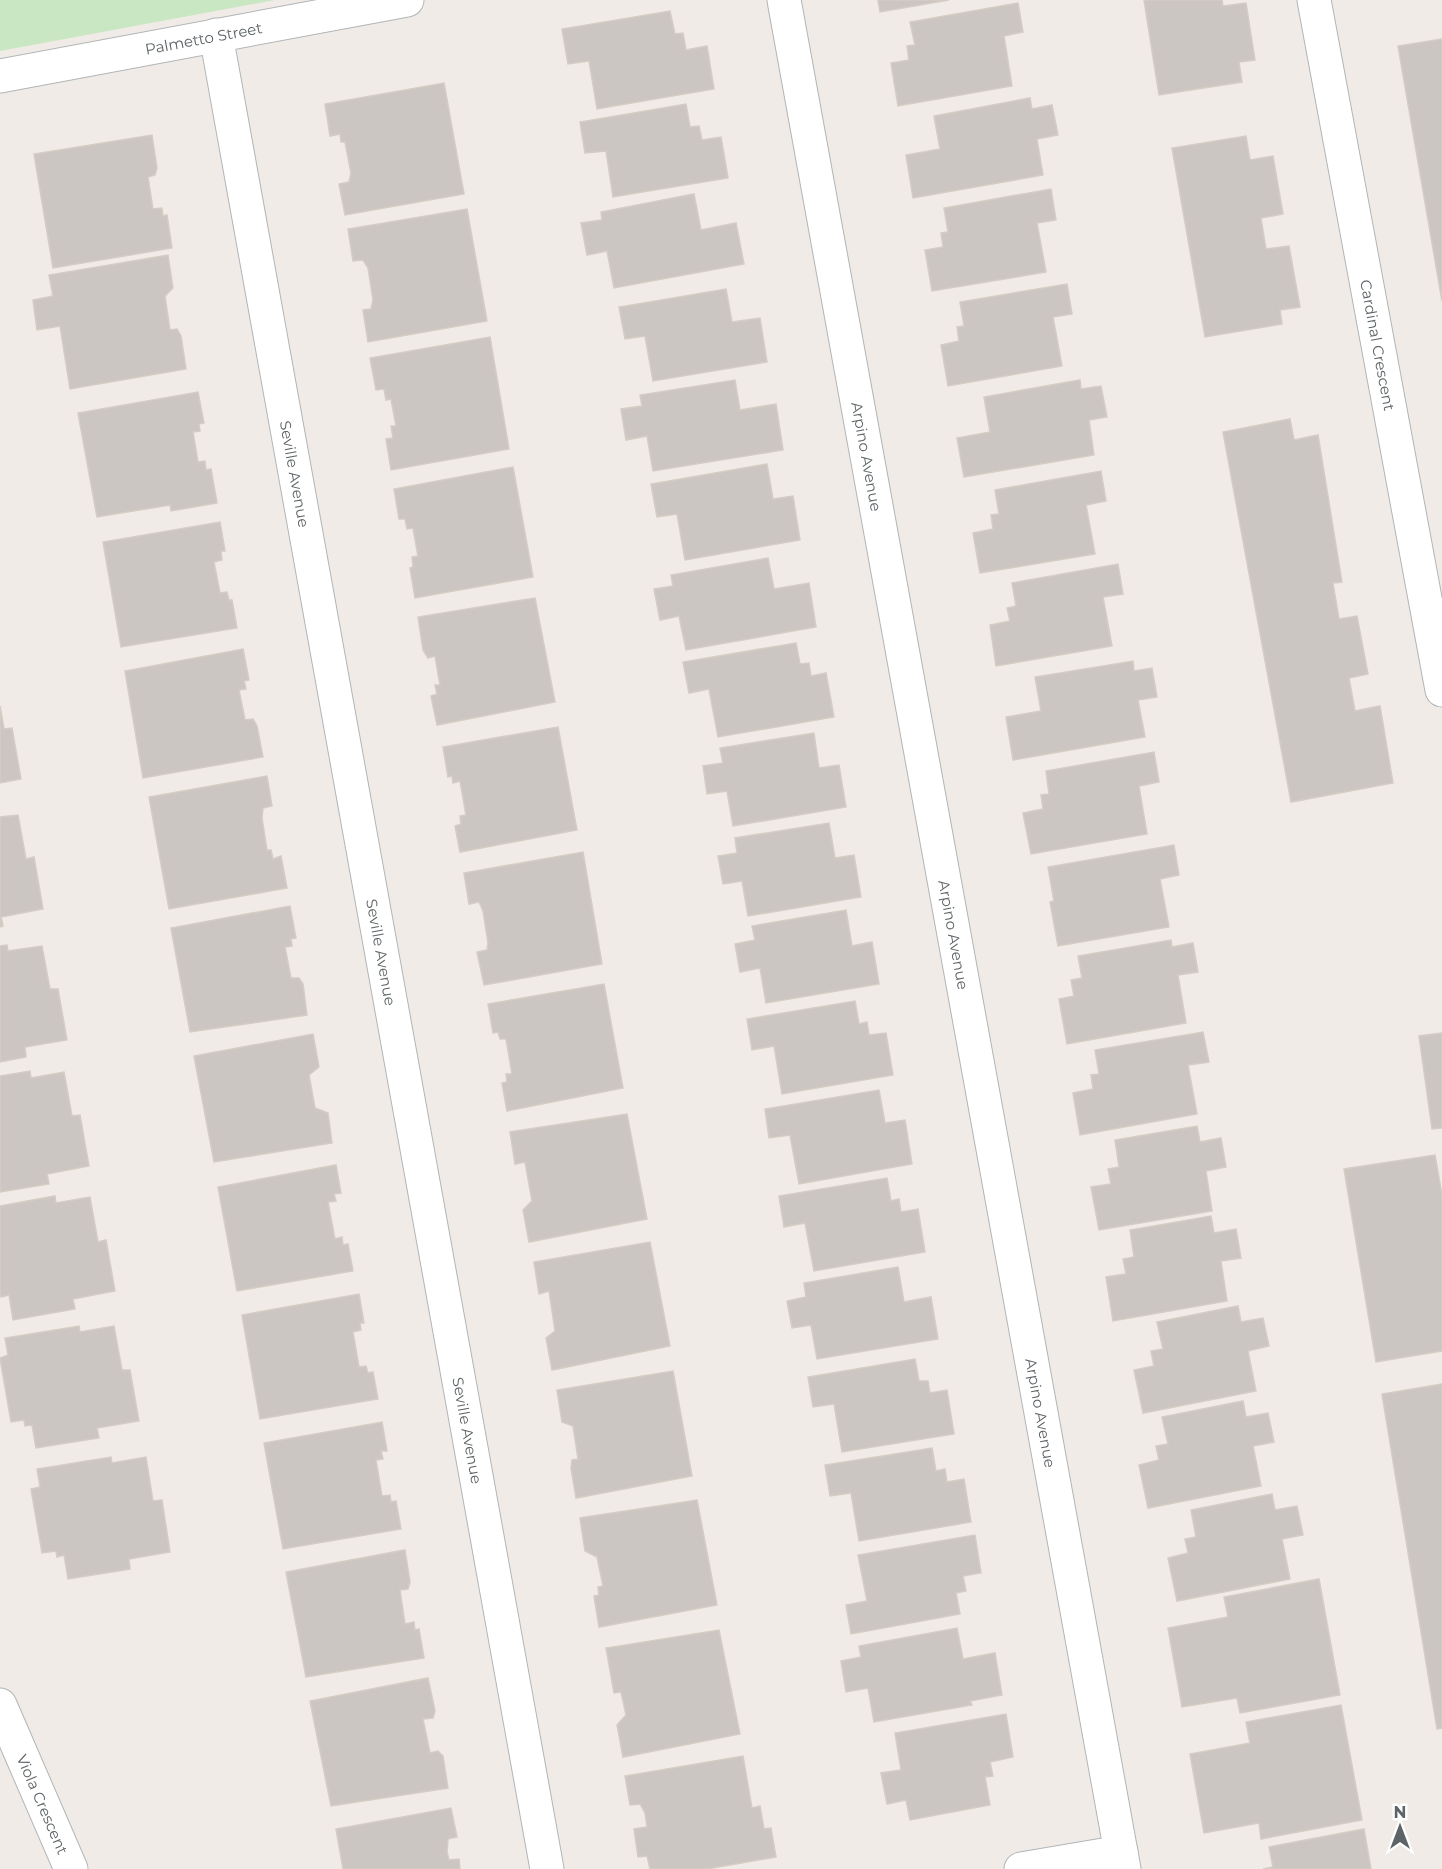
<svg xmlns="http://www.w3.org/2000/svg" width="1442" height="1869" viewBox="0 0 1442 1869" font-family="Montserrat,sans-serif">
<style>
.green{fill:#cae7c3}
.building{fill:#cbc6c2;stroke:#d5ccc4;stroke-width:1.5}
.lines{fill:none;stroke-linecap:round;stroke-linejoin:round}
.minor-casing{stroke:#b1b5b8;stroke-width:35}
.minor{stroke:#fff;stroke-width:33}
.labels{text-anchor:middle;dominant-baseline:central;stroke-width:4.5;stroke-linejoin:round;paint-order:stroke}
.street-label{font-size:15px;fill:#5d6366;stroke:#fff}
</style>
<rect width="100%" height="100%" fill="#f0ebe6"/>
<polygon class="green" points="0,0 275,0 0,51"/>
<g class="building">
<polygon points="878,0 949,0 880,12"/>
<polygon points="1144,0 1222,0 1223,6 1246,3 1255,60 1239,62 1242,82 1159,95"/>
<polygon points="1018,3 1023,32 1004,36 1012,86 898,106 891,63 909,60 907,46 915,45 910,22"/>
<polygon points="670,11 675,34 683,33 686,50 707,46 714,89 597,109 589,61 568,64 562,29"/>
<polygon points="1442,39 1442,301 1398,46"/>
<polygon points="444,83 464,194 345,215 339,184 349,182 351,173 345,142 341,142 340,134 330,136 325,104"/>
<polygon points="1030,98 1032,109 1052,105 1058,135 1037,139 1043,175 913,198 906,155 940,149 934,116"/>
<polygon points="686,104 690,127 699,126 702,140 721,137 728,178 613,197 606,151 585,153 580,122"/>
<polygon points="152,135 157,168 155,175 148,177 153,209 162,208 163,216 167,215 172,248 53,268 34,154"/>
<polygon points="1246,136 1250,160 1273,156 1283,214 1261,218 1266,249 1289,246 1300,307 1280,310 1282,324 1205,337 1172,148"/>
<polygon points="1051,189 1056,220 1037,223 1046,272 932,291 925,250 943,247 941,233 948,232 944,208"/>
<polygon points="694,194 701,230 736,223 744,264 614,288 607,251 587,255 581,223 602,220 601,212"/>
<polygon points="467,209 487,321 368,342 363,310 371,309 373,300 368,268 363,260 353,261 348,229"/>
<polygon points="168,255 173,288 165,296 170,330 177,329 181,336 186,369 70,389 60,326 37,330 33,300 53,296 49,275"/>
<polygon points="1067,284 1072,314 1053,317 1062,366 948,386 941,345 959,341 957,327 964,326 960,302"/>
<polygon points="726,289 732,322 760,318 767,362 653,381 645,336 625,339 619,307"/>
<polygon points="490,337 509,449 391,470 386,439 393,438 391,426 396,426 391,399 386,400 384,389 376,390 370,358"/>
<polygon points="735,380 740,410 776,404 783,450 653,471 647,436 626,440 621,409 642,406 640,395"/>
<polygon points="1080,380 1081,389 1101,386 1107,417 1089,420 1094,455 964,477 957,438 990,432 984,397"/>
<polygon points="198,392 204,423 199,424 200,431 193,432 198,462 205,461 206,470 211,469 217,503 171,511 170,505 97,517 78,413"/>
<polygon points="1290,419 1294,440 1318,435 1342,582 1333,583 1339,619 1357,616 1368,674 1349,678 1355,711 1380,706 1393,783 1291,802 1223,432"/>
<polygon points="767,464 773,499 793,496 800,540 685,560 677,514 657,517 651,484"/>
<polygon points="513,467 533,577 415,598 410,568 413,567 412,557 418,556 413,528 407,529 405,519 399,519 394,489"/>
<polygon points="1101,471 1106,501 1086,505 1095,554 980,573 973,533 993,529 991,515 999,514 995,490"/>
<polygon points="220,522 225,551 221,551 222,560 214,562 220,593 227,592 229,600 232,600 237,628 121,647 103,542"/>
<polygon points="768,558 774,589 809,583 816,627 686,650 679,616 660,620 654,589 673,586 671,575"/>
<polygon points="1118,564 1123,594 1103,597 1112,646 996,666 990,625 1010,621 1007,608 1016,606 1012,583"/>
<polygon points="535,598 555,702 437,725 431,696 437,694 435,685 440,685 435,656 428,658 423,650 418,617"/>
<polygon points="796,643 800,664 809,663 811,676 826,673 834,717 718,737 709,689 689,693 683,662"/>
<polygon points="243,649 249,680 244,681 246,689 239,690 245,720 253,719 257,726 263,757 143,778 125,671"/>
<polygon points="1133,661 1134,671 1152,668 1157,697 1138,700 1145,737 1013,760 1006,717 1041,711 1035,677"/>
<polygon points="0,706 4,729 12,728 21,779 0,783"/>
<polygon points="558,727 577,830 460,852 455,826 461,824 460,816 466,815 460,781 453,783 452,776 448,777 443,747"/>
<polygon points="814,733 819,768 839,765 846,807 733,826 727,791 707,794 703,766 723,763 720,748"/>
<polygon points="1154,752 1159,782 1139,786 1147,834 1031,854 1023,813 1043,809 1041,795 1049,794 1046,771"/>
<polygon points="267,776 272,806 263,808 262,818 267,850 271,850 273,859 281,856 287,888 169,909 149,797"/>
<polygon points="18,815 26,859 34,857 43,909 1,917 3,926 0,927 0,817"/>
<polygon points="829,823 835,858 854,855 861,897 748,916 742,881 723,884 718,856 737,853 735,838"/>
<polygon points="1174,845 1179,875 1160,879 1169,927 1058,946 1050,902 1054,901 1048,867"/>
<polygon points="583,852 602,964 484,985 477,952 487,950 488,943 483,911 479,902 469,904 464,873"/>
<polygon points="290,906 296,938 291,939 292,946 285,947 291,978 299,978 303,984 307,1015 190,1032 171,928"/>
<polygon points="846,910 852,946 872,942 879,984 766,1003 760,968 740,972 735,944 755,940 752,926"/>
<polygon points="1171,940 1172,947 1193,943 1198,972 1178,975 1186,1023 1067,1044 1059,999 1074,996 1071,980 1082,978 1078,956"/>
<polygon points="7,945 8,951 42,946 50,989 58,989 67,1040 25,1047 26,1057 0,1062 0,946"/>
<polygon points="604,984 623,1088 507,1111 502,1083 507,1082 506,1074 512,1074 506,1039 500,1039 498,1032 493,1033 488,1004"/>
<polygon points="855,1001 859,1024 867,1022 869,1035 886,1033 893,1075 782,1094 774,1046 752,1050 747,1019"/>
<polygon points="1203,1032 1209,1062 1188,1065 1197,1114 1080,1135 1073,1093 1093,1089 1091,1075 1099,1074 1095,1050"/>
<polygon points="1442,1033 1442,1128 1432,1129 1419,1036"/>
<polygon points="313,1034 319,1067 309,1075 315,1108 328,1113 332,1143 214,1162 194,1056"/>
<polygon points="30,1071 31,1078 64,1072 72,1116 80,1115 89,1166 47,1174 49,1184 0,1192 0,1076"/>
<polygon points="879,1090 885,1123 905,1120 912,1164 799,1184 790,1135 769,1138 765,1109"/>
<polygon points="627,1114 647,1219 529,1242 523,1210 532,1201 525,1162 515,1164 510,1132"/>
<polygon points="1197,1126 1200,1142 1221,1138 1226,1167 1206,1171 1212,1211 1099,1230 1091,1187 1111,1184 1108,1169 1119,1167 1115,1140"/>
<polygon points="1435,1155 1442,1195 1442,1351 1376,1362 1344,1169"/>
<polygon points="336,1165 341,1193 334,1194 336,1201 328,1202 335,1239 342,1237 343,1245 348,1244 353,1271 237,1291 218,1187"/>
<polygon points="887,1178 891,1201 899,1199 901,1212 918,1209 925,1252 814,1271 805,1223 784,1227 779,1196"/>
<polygon points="55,1196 56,1203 90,1197 98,1242 106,1240 115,1291 73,1299 75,1309 13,1320 9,1295 1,1297 0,1291 0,1206"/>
<polygon points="1211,1216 1214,1233 1236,1229 1241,1258 1221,1261 1227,1301 1113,1321 1106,1277 1126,1274 1123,1259 1134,1257 1130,1230"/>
<polygon points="650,1242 670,1346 552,1370 546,1338 555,1331 549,1291 539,1294 534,1262"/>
<polygon points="898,1267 904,1302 931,1297 938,1339 817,1359 811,1325 792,1328 787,1301 806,1297 804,1283"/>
<polygon points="359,1294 364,1323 360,1323 361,1330 353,1332 359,1367 366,1366 368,1373 373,1372 378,1399 260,1419 242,1315"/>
<polygon points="1238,1306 1241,1322 1263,1318 1269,1346 1248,1351 1256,1391 1143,1413 1134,1370 1154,1366 1151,1351 1163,1349 1157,1322"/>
<polygon points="79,1326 80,1332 114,1326 122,1370 130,1370 139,1421 97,1428 99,1438 36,1448 32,1425 25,1426 24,1420 11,1422 0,1358 8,1355 5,1338"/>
<polygon points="915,1359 919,1381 928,1381 930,1393 947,1390 954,1434 842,1452 834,1404 813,1407 808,1377"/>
<polygon points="673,1371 692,1476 576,1498 571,1468 572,1460 578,1459 573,1426 562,1422 557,1390"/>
<polygon points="1442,1384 1442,1728 1437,1729 1382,1394"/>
<polygon points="1243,1401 1246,1417 1268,1413 1274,1442 1253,1446 1261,1486 1148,1508 1139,1465 1159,1460 1156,1446 1168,1444 1162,1417"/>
<polygon points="382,1422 387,1451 381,1451 383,1459 376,1460 382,1496 390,1495 391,1502 396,1501 401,1529 283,1549 264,1443"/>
<polygon points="932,1448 936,1471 945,1469 947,1482 964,1479 971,1522 859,1541 851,1493 830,1496 825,1465"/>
<polygon points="111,1457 112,1463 146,1457 153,1501 162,1500 170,1552 129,1559 130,1569 68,1579 64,1555 57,1557 56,1551 42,1553 31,1489 40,1487 37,1469"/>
<polygon points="1272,1494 1275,1510 1297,1506 1303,1535 1282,1539 1290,1579 1177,1601 1168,1558 1188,1553 1185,1539 1196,1537 1191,1510"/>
<polygon points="697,1500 717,1605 599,1627 594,1596 599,1595 598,1587 603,1586 597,1557 585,1551 580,1518"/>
<polygon points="975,1535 981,1573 963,1576 966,1591 956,1593 960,1614 851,1634 846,1605 867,1601 858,1555"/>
<polygon points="405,1550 410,1582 408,1589 400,1590 405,1624 414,1622 415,1630 419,1629 424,1658 306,1677 286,1572"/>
<polygon points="1319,1579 1340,1695 1240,1713 1237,1698 1182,1707 1168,1628 1228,1617 1224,1597"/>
<polygon points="957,1628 963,1659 995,1653 1002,1695 970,1701 972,1705 874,1722 868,1688 846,1692 841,1661 861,1657 859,1646"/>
<polygon points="719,1630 740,1734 623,1757 617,1725 626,1715 621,1692 614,1693 606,1648"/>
<polygon points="428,1678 435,1711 433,1718 423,1719 430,1753 438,1751 443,1756 448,1788 331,1806 310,1701"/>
<polygon points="1341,1705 1362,1820 1261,1839 1259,1823 1204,1833 1190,1754 1250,1743 1246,1722"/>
<polygon points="1006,1714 1013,1757 990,1762 993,1776 985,1777 990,1805 910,1820 906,1800 887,1804 881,1773 901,1770 895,1733"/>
<polygon points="743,1756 752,1808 760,1806 764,1829 771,1828 776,1857 707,1869 650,1869 647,1856 638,1857 634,1829 647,1827 645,1813 640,1804 630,1805 625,1776"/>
<polygon points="451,1808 457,1837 448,1839 447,1852 449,1860 459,1859 460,1869 343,1869 336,1829"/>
<polygon points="1364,1829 1371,1869 1263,1869 1273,1867 1269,1847"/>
</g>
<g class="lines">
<defs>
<g id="minor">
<path id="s1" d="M 784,0 L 1124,1869"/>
<path id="s2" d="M 1314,0 L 1442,690"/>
<path id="s3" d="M 216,35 L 547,1869"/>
<path id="s4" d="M 0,76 L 407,0"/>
<path id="s5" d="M 0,1705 L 71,1869"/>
<polyline points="1021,1869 1121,1852"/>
</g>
</defs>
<use href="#minor" class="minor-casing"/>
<use href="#minor" class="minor"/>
</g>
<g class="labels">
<g class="street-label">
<text stroke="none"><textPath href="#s4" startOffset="207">Palmetto Street</textPath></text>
<text stroke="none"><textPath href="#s2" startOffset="351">Cardinal Crescent</textPath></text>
<text stroke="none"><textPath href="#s1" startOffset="464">Arpino Avenue</textPath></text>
<text stroke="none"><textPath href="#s3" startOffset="446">Seville Avenue</textPath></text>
<text stroke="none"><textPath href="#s1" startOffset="950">Arpino Avenue</textPath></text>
<text stroke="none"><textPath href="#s3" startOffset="932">Seville Avenue</textPath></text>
<text stroke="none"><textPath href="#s1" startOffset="1436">Arpino Avenue</textPath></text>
<text stroke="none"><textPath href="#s3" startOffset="1418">Seville Avenue</textPath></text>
<text stroke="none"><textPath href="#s5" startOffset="108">Viola Crescent</textPath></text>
</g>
</g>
<g transform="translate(1400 1827)" stroke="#ffffff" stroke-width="4.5" paint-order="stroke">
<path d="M0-4.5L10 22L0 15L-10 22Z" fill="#5d6366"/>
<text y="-9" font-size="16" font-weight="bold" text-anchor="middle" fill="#5d6366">N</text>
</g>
</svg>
